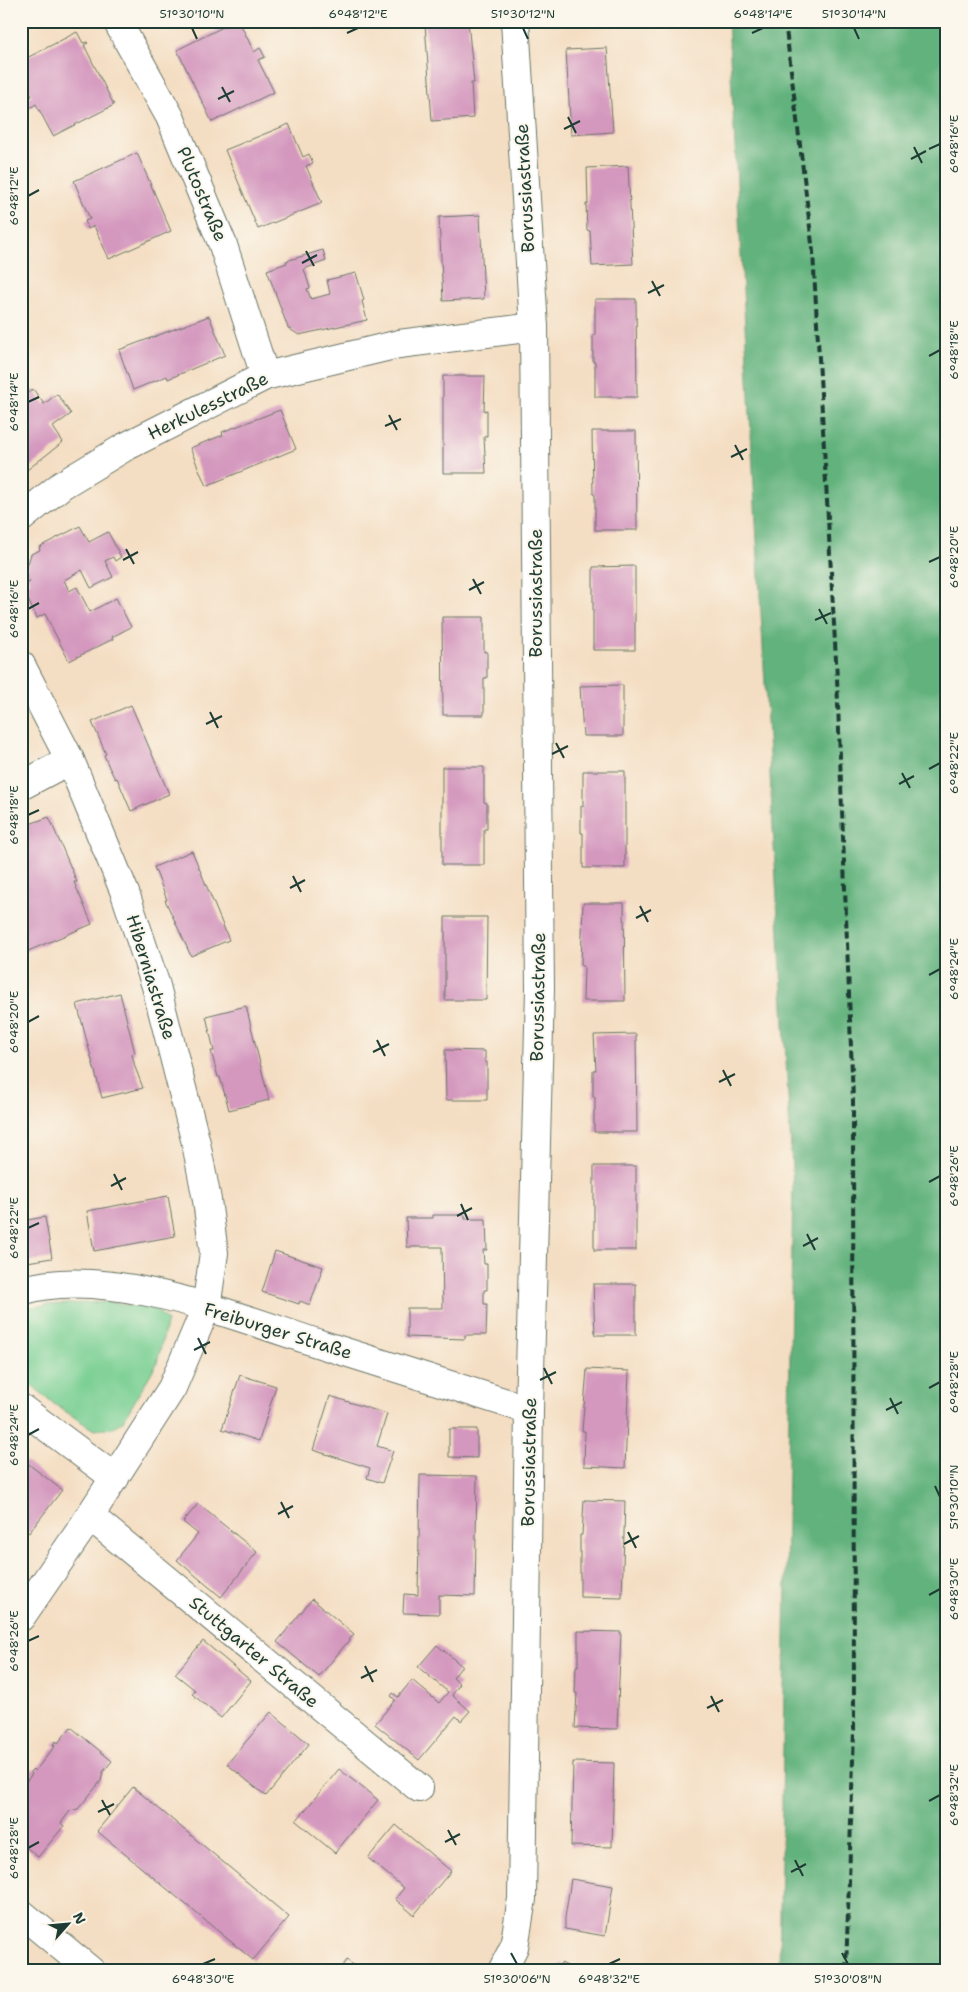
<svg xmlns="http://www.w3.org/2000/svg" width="968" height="1992" viewBox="0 0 968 1992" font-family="'Shantell Sans',sans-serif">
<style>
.green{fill:#79cf93;stroke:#4c8664}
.forest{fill:#62b27d;stroke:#407858}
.building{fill:#d497be}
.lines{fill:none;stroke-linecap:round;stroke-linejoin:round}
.minor-casing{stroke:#6a7566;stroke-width:30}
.minor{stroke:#fff;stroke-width:28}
.rail{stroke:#1f3d34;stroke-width:4;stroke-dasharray:8 4;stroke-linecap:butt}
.ticks{fill:none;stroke:#1f3d34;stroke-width:2}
.labels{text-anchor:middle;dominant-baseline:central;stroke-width:4;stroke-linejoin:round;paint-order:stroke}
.street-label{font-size:18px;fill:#1f3d34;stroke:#fbf7ec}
.neatline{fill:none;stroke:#1f3d34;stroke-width:2}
.ticks-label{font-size:12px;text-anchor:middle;fill:#1f3d34}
</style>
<rect width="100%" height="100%" fill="#fbf7ec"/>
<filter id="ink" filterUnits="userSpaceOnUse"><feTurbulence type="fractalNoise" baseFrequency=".02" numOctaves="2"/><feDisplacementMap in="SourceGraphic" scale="10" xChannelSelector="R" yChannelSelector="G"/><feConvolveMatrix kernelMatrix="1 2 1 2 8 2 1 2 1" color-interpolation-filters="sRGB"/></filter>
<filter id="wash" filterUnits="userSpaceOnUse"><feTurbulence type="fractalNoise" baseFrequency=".0096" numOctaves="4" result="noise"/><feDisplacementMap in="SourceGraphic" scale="20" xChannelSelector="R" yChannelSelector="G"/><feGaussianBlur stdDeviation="1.12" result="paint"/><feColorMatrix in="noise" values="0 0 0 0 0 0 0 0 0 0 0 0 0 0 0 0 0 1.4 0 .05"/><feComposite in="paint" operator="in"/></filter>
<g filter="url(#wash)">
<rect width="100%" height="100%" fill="#f4dec3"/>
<polygon class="green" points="107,1302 156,1309 167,1321 157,1363 123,1421 112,1428 94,1430 54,1404 21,1376 21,1309 45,1305"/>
<polygon class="forest" points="728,21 947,21 947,1971 779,1971 793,1186"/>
<g id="blocks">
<g class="building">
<polygon points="235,21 239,21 254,52 260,48 265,57 258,60 274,92 212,122 177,50"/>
<polygon points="468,21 474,83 471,83 473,118 432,121 425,24"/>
<polygon points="77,32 83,43 87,42 88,43 84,45 114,105 53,136 36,104 30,108 26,99 32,96 21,75 21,61"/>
<polygon points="607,48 613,132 571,135 566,50"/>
<polygon points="289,124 303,157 309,154 313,163 306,166 322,203 258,229 225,150"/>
<polygon points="137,153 171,231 109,259 94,226 88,229 85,221 90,219 74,181"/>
<polygon points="628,166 633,264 592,266 590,231 587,230 586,204 588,204 587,168"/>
<polygon points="480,215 484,299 443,301 439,217"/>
<polygon points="323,250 326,261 304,269 310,288 307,289 311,299 330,294 327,280 356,273 364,300 362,301 367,320 299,335 288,328 267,270 287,263 286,261"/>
<polygon points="595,299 636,299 637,397 595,397 595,362 593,362 593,335 595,335"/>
<polygon points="209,316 225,355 168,379 167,376 133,390 119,350"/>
<polygon points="443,376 485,376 484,411 487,410 487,436 484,437 486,473 443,473"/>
<polygon points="33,389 44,404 57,394 71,414 53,427 63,442 27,470 26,468 21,472 21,424 26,420 21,414 21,398"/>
<polygon points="280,410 296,449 206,486 190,448 223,435 222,432"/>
<polygon points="592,431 636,431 637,530 595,530 595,495 593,494"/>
<polygon points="80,526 89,542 108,532 121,557 115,561 113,557 105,561 113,577 91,588 82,570 64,580 69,591 77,587 90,612 116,598 131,627 112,637 113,639 69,661 45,614 37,618 21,586 30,582 25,573 31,554 40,550 39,547"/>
<polygon points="635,566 635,650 593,650 593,567"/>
<polygon points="442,617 484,617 484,652 487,652 487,678 484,678 484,715 443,715"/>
<polygon points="623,685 623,736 583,736 580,686"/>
<polygon points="131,705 169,794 131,811 117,778 115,779 109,767 104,755 106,754 92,722"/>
<polygon points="442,767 484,767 484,802 487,803 487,829 484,829 484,865 442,865"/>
<polygon points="583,771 625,771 625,868 583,868 583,833 581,833 581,806 583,806"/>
<polygon points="49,817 77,882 74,882 92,924 21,954 21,827"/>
<polygon points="192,851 229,940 191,956 165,900 167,900 154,867"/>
<polygon points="583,903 624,903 625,1001 583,1001 584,966 581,966"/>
<polygon points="445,917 487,917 486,1000 445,1000"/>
<polygon points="120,993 135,1053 132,1054 135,1067 143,1088 102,1098 77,1004"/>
<polygon points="246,1006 269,1100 229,1110 220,1077 218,1077 211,1051 214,1051 206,1016"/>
<polygon points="636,1034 637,1132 594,1132 594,1111 595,1110 595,1097 593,1097 593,1070 596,1070 594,1035"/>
<polygon points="445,1050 485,1051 485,1062 487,1062 487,1100 446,1100"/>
<rect x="594" y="1166" width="42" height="84"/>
<polygon points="168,1196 175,1236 94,1251 87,1211"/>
<polygon points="433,1215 465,1215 465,1219 486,1219 487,1250 483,1250 484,1264 487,1264 487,1290 484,1290 484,1304 487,1304 486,1335 465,1335 465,1339 407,1337 407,1308 443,1308 442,1247 407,1247 406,1218 433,1218"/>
<polygon points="45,1217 52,1258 21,1263 21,1221"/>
<polygon points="275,1251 323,1267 310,1305 300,1301 299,1304 262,1292"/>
<polygon points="593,1284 636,1284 636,1335 595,1335"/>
<polygon points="587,1369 629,1371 625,1468 584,1466 585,1431 582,1431"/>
<polygon points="240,1375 276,1386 259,1441 222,1429"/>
<polygon points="330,1396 387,1414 377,1446 393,1451 382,1483 367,1478 370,1468 313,1450"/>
<polygon points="449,1429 477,1429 477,1458 449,1457"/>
<polygon points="22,1459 62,1490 29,1533 21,1527"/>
<polygon points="420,1475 477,1476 475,1596 439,1595 439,1614 403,1613 404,1594 418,1595"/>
<polygon points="584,1500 625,1501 622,1598 580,1597 580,1535 582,1535"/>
<polygon points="198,1504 257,1552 221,1597 177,1560 198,1534 183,1522"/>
<polygon points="312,1599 354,1634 319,1677 277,1642"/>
<polygon points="578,1631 621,1632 617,1729 575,1728 577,1693 575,1693 576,1666 578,1666"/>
<polygon points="203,1641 251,1681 221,1718 192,1694 195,1690 175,1674"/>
<polygon points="437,1645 462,1666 453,1678 460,1684 452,1695 470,1711 461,1721 456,1716 419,1760 375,1724 395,1700 391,1696 393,1693 398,1697 412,1680 439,1703 448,1692 418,1667"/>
<polygon points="271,1712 309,1744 266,1796 227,1764"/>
<polygon points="71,1727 112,1761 103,1772 101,1781 78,1809 70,1811 61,1823 64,1826 38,1857 21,1843 21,1788 32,1774 30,1772 33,1769 35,1771 55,1746 53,1744 56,1741 58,1743"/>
<polygon points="573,1762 614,1763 612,1847 571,1846"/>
<polygon points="339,1769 378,1800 335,1853 296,1821"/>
<polygon points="133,1787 289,1917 253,1960 97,1831"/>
<polygon points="396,1825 451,1871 414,1915 395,1899 404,1888 368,1858"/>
<polygon points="571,1879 613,1886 605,1936 565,1929 565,1918"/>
<polygon points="347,1960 361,1971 338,1971"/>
<polygon points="561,1963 578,1971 554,1971 556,1967 558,1968"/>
</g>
</g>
</g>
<g filter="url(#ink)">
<use href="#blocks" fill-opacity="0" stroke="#6a7566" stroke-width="1"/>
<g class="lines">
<defs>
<g id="minor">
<polyline points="117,21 170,117 223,245 265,376"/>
<polyline points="21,518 62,485 125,447 265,376 399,344 534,327"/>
<polyline points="21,665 70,760 125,893 156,986 196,1143 207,1200 214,1253 206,1308 172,1388 80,1531 21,1617"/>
<polyline points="21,786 70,760"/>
<path d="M 21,1291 C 106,1264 237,1317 320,1344 C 390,1366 459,1388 529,1410"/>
<polyline points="21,1408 115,1478"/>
<polyline points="90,1516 419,1788"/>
<polyline points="21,1913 91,1971"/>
<polyline points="502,1971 514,1947 522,1899 529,1410 540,989 534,327 515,21"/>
</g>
</defs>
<use href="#minor" class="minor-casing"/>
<use href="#minor" class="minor"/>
<polyline class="rail" points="785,21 813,252 837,678 853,1100 854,1730 846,1971"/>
</g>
</g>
<path class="ticks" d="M 192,28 L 197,39M 523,28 L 528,39M 854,28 L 859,39M 347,33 L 358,28M 752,33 L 763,28M 222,87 L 230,102M 218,99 L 234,91M 568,117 L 576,133M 564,129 L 580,121M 914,147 L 922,163M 929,149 L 940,144M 911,159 L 926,151M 28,196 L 39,190M 306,251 L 314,266M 302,263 L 317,255M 652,281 L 660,296M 648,293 L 664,285M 929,356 L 940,350M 28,402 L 39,397M 389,415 L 397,430M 385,426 L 401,419M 735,445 L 743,460M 731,457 L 747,449M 126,549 L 134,564M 123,560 L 138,552M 929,562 L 940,557M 473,579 L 481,594M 469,590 L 484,582M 28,609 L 39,603M 819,609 L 827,624M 815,620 L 831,613M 210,712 L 218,728M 206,724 L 222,716M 556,743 L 564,758M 552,754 L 568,746M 929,769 L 940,763M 902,773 L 910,788M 899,784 L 914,776M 28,815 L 39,810M 293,876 L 301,892M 290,888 L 305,880M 640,906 L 648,922M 636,918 L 651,910M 929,975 L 940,969M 28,1022 L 39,1016M 377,1040 L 385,1056M 373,1052 L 389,1044M 723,1070 L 731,1086M 719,1082 L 735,1074M 114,1174 L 122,1190M 929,1182 L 940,1176M 111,1186 L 126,1178M 461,1204 L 468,1220M 457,1216 L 472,1208M 28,1228 L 39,1223M 807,1234 L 815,1250M 803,1246 L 818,1238M 198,1338 L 206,1354M 194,1350 L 210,1342M 544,1368 L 552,1384M 540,1380 L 556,1372M 929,1388 L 940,1382M 890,1398 L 898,1414M 886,1410 L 902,1402M 28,1435 L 39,1429M 935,1486 L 940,1497M 281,1502 L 289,1518M 278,1514 L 293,1506M 628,1532 L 636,1548M 624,1544 L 639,1536M 929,1595 L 940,1589M 28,1641 L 39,1636M 365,1666 L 373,1682M 361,1678 L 377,1670M 711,1696 L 719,1712M 707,1708 L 723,1700M 102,1800 L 110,1815M 929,1801 L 940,1795M 98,1812 L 114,1804M 448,1830 L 456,1845M 445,1842 L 460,1834M 28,1848 L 39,1842M 795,1860 L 803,1876M 791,1872 L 806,1864M 511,1953 L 517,1964M 842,1953 L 848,1964M 203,1964 L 215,1959M 609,1964 L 620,1959"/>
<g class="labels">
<g class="street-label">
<text transform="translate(525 188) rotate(-93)">Borussiastraße</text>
<text transform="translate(202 194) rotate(67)">Plutostraße</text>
<text transform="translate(208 406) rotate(-26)">Herkulesstraße</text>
<text transform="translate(536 593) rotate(-90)">Borussiastraße</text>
<text transform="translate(151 977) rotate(73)">Hiberniastraße</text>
<text transform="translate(538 997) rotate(-89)">Borussiastraße</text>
<text transform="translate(278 1331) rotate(17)">Freiburger Straße</text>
<text transform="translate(529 1462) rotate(-89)">Borussiastraße</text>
<text transform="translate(254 1652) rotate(40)">Stuttgarter Straße</text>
</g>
</g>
<rect width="968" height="1992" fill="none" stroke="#fbf7ec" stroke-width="55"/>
<g transform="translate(68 1924) rotate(63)" stroke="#fbf7ec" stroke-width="4" paint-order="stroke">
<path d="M0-4L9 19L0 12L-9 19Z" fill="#1f3d34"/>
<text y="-8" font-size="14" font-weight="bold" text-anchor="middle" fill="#1f3d34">N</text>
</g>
<rect x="28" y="28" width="912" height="1936" class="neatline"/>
<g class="ticks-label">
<text x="192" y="18">51°30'10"N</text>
<text x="358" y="18">6°48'12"E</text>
<text x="523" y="18">51°30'12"N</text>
<text x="763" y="18">6°48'14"E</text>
<text x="854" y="18">51°30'14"N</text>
<text transform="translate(954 144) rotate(-90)" y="4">6°48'16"E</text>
<text transform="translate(14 196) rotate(-90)" y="4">6°48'12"E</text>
<text transform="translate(954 350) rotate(-90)" y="4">6°48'18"E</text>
<text transform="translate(14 402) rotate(-90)" y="4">6°48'14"E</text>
<text transform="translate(954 557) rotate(-90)" y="4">6°48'20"E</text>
<text transform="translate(14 609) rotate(-90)" y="4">6°48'16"E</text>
<text transform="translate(954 763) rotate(-90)" y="4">6°48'22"E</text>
<text transform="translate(14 815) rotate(-90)" y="4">6°48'18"E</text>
<text transform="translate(954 969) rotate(-90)" y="4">6°48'24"E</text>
<text transform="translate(14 1022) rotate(-90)" y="4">6°48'20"E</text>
<text transform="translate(954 1176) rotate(-90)" y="4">6°48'26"E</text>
<text transform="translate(14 1228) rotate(-90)" y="4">6°48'22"E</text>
<text transform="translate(954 1382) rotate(-90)" y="4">6°48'28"E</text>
<text transform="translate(14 1435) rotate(-90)" y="4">6°48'24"E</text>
<text transform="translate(954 1497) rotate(-90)" y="4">51°30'10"N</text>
<text transform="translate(954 1589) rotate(-90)" y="4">6°48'30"E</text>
<text transform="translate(14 1641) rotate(-90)" y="4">6°48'26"E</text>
<text transform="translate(954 1795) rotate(-90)" y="4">6°48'32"E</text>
<text transform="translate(14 1848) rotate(-90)" y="4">6°48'28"E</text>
<text x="203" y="1983">6°48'30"E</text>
<text x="517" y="1983">51°30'06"N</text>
<text x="609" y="1983">6°48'32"E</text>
<text x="848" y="1983">51°30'08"N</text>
</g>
</svg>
